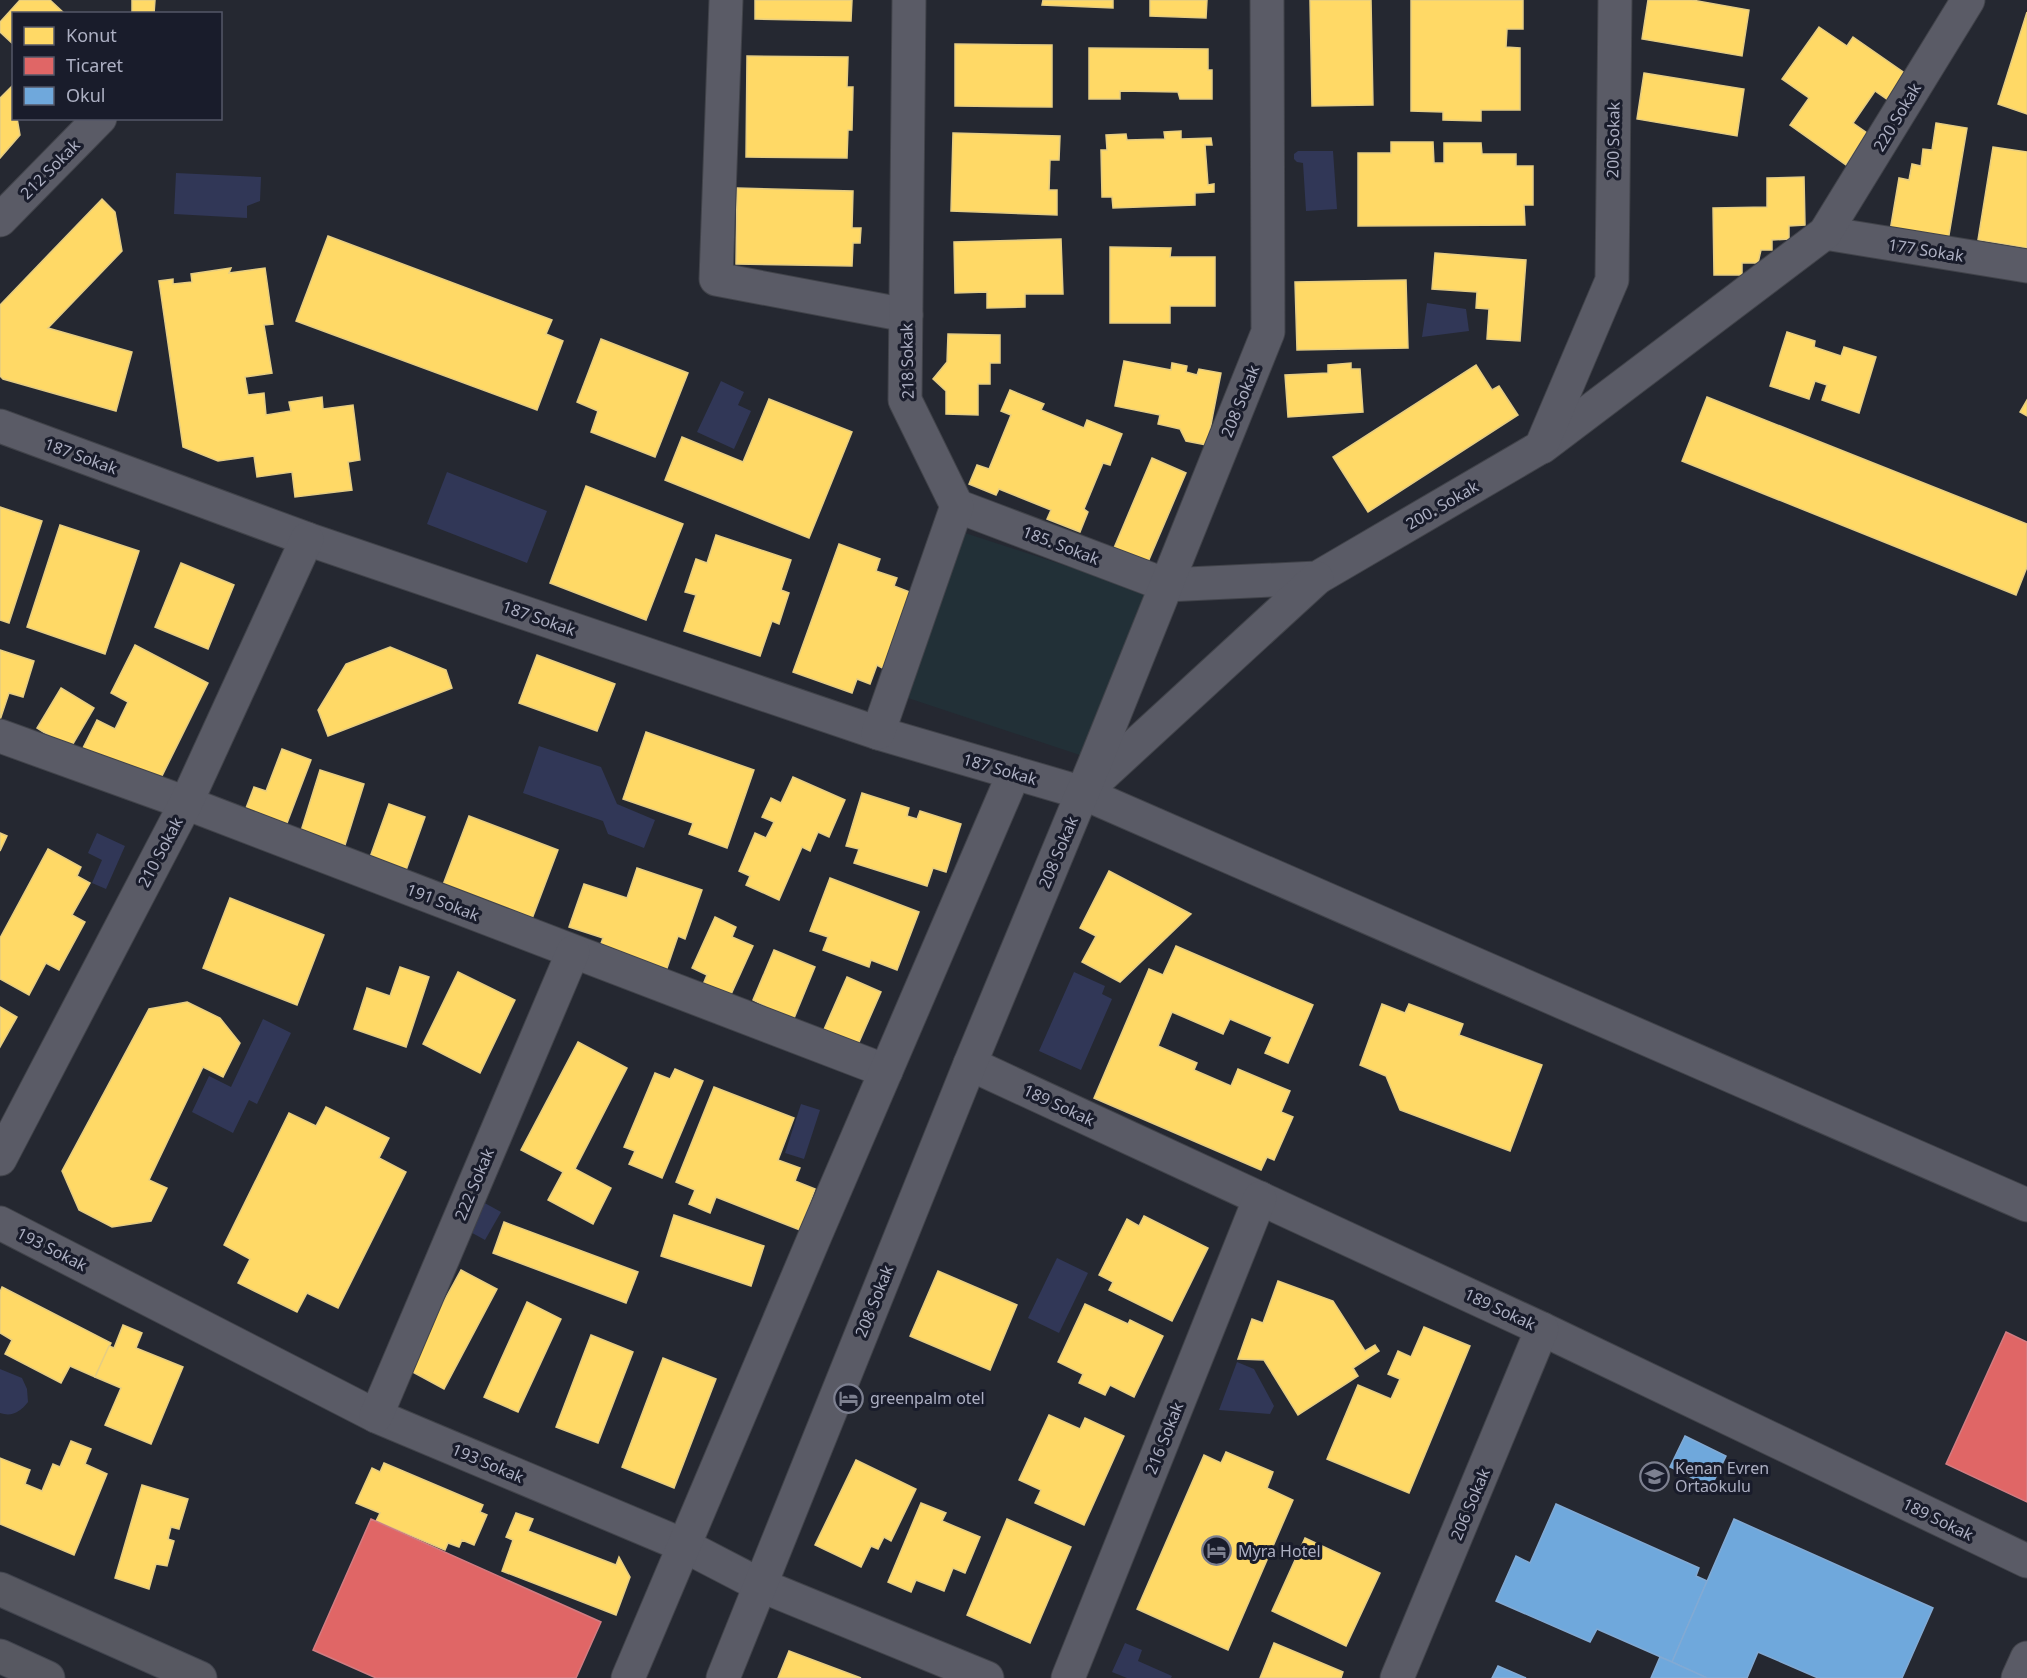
<svg xmlns="http://www.w3.org/2000/svg" width="2027" height="1678" viewBox="0 0 2027 1678" font-family="'Noto Sans',sans-serif">
<style>
.green{fill:#223037}
.water{fill:#313757}
.homes{fill:#ffd966;stroke:#e6cd82;stroke-width:1.5}
.shops{fill:#e06666;stroke:#d17c82;stroke-width:1.5}
.schools{fill:#6fa8dc;stroke:#82aad4;stroke-width:1.5}
.lines{fill:none;stroke-linecap:round;stroke-linejoin:round}
.minor-casing{stroke:#41434a;stroke-width:35}
.major-casing{stroke:#41444e;stroke-width:35}
.minor{stroke:#5a5b66;stroke-width:33}
.major{stroke:#575861;stroke-width:33}
.labels{text-anchor:middle;dominant-baseline:central;stroke-width:6;stroke-linejoin:round;paint-order:stroke}
.street-label{font-size:16px;fill:#adb0c3;stroke:#191c2b}
.poi-label{font-size:16px;fill:#adb0c3;stroke:#191c2b;text-anchor:start}
</style>
<rect width="100%" height="100%" fill="#252831"/>
<polygon class="green" points="962,532 1146,592 1092,759 908,698"/>
<g class="water">
<polygon points="1298,151 1333,151 1337,209 1306,211 1303,163 1297,162 1294,159 1294,154"/>
<polygon points="176,173 261,177 260,201 247,206 247,218 174,214"/>
<polygon points="1427,303 1466,309 1469,331 1422,337"/>
<polygon points="721,381 744,392 738,405 751,411 734,449 697,432"/>
<polygon points="447,472 547,511 527,563 427,524"/>
<polygon points="539,746 601,767 617,804 655,820 644,848 608,834 603,821 523,793"/>
<polygon points="97,833 125,846 106,889 92,883 102,860 88,853"/>
<polygon points="1074,972 1105,986 1102,994 1112,999 1081,1070 1039,1051"/>
<polygon points="263,1019 291,1033 257,1104 249,1100 233,1133 192,1112 209,1076 231,1087"/>
<polygon points="801,1104 820,1110 804,1159 785,1153"/>
<polygon points="481,1201 501,1212 485,1240 465,1229"/>
<polygon points="1057,1258 1088,1273 1059,1333 1028,1318"/>
<polygon points="1237,1362 1254,1369 1274,1406 1270,1414 1219,1410"/>
<path d="M 0,1369 L 22,1378 L 27,1389 L 28,1402 C 20,1412 12,1417 0,1413 Z"/>
<polygon points="1125,1643 1142,1650 1138,1661 1172,1676 1171,1678 1127,1678 1112,1672"/>
</g>
<g class="homes">
<polygon points="20,0 50,0 65,14 14,14 14,45 0,32 0,22"/>
<polygon points="132,0 155,0 154,14 132,14"/>
<polygon points="755,0 852,0 851,21 755,19"/>
<polygon points="1043,0 1113,0 1113,8 1042,5"/>
<polygon points="1150,0 1207,0 1206,18 1150,16"/>
<polygon points="1310,0 1371,0 1373,105 1312,106"/>
<polygon points="1411,0 1523,0 1523,29 1507,29 1506,47 1520,48 1520,110 1481,110 1481,121 1443,120 1443,112 1411,111"/>
<polygon points="1648,0 1692,0 1749,10 1742,56 1642,39"/>
<polygon points="2027,12 2027,114 1998,104"/>
<polygon points="1819,27 1847,46 1853,37 1906,74 1888,100 1875,91 1853,123 1867,133 1846,165 1790,125 1809,98 1782,79"/>
<polygon points="955,44 1052,45 1052,107 955,106"/>
<polygon points="1089,48 1208,49 1208,70 1212,70 1212,99 1180,99 1178,92 1120,91 1120,99 1089,99"/>
<polygon points="747,56 848,57 847,87 853,87 852,130 848,130 847,158 746,157"/>
<polygon points="1644,73 1744,89 1737,136 1637,119"/>
<polygon points="14,84 14,118 17,118 20,135 0,158 0,98"/>
<polygon points="1936,123 1967,128 1948,241 1890,231 1899,178 1909,180 1912,164 1921,166 1923,149 1932,150"/>
<polygon points="1181,131 1181,139 1211,138 1212,145 1205,145 1208,185 1214,184 1214,192 1195,193 1195,205 1113,208 1112,197 1102,197 1101,150 1107,150 1106,135 1126,134 1127,140 1165,139 1164,132"/>
<polygon points="953,133 1060,136 1059,160 1050,160 1049,190 1057,190 1057,215 951,211"/>
<polygon points="1391,142 1433,142 1434,163 1444,163 1444,143 1481,143 1482,154 1516,154 1516,166 1533,166 1533,205 1524,205 1525,225 1358,226 1358,153 1391,153"/>
<polygon points="1993,147 2027,152 2027,248 1978,240"/>
<polygon points="1804,177 1805,225 1789,226 1789,239 1772,240 1772,250 1761,250 1758,263 1742,263 1742,275 1714,275 1713,208 1767,207 1767,178"/>
<polygon points="737,188 853,191 852,228 861,228 860,243 853,243 852,266 736,264"/>
<polygon points="102,199 115,212 122,251 48,328 132,352 116,411 3,379 0,376 0,305"/>
<polygon points="328,236 552,320 546,334 563,341 537,410 296,321"/>
<polygon points="1061,239 1063,294 1025,294 1025,307 987,308 987,292 955,293 954,242"/>
<polygon points="1110,247 1171,248 1170,257 1215,257 1215,306 1170,306 1170,323 1110,323"/>
<polygon points="1435,253 1526,260 1520,341 1487,339 1489,309 1476,308 1477,292 1432,289"/>
<polygon points="231,268 229,273 265,268 273,324 264,325 272,373 245,377 248,395 264,393 266,415 291,411 289,402 322,397 323,409 353,405 360,460 348,462 352,490 295,497 292,472 257,477 254,456 218,461 183,447 159,281 173,279 173,284 192,282 191,274"/>
<polygon points="1406,280 1408,348 1297,350 1295,282"/>
<polygon points="1787,332 1815,341 1814,347 1841,356 1844,347 1876,357 1859,413 1822,400 1827,385 1815,381 1809,399 1770,386"/>
<polygon points="948,334 1000,335 1000,363 990,363 990,384 978,384 978,415 946,414 946,391 933,379 947,362"/>
<polygon points="601,339 688,373 655,457 591,432 598,411 577,402"/>
<polygon points="1124,361 1171,370 1172,363 1187,366 1186,372 1197,375 1199,369 1221,373 1207,445 1186,441 1180,429 1158,424 1160,415 1115,406"/>
<polygon points="1351,363 1351,369 1360,369 1363,412 1288,417 1285,375 1328,373 1328,365"/>
<polygon points="1476,365 1492,390 1499,386 1518,415 1368,512 1333,457"/>
<polygon points="1010,390 1044,404 1041,410 1084,428 1087,420 1122,434 1110,465 1103,463 1084,509 1088,512 1080,532 1047,519 1051,510 999,489 996,495 969,484 977,465 989,469 1011,415 1001,411"/>
<polygon points="1707,397 2027,524 2027,567 2016,595 1682,461"/>
<polygon points="769,399 852,432 809,538 665,480 682,437 743,462"/>
<polygon points="2027,400 2027,416 2020,412"/>
<polygon points="1152,458 1186,473 1145,569 1111,555"/>
<polygon points="586,486 683,524 646,620 550,583"/>
<polygon points="0,507 42,521 9,623 0,620"/>
<polygon points="60,525 139,551 105,654 27,627"/>
<polygon points="716,535 791,560 781,590 789,593 779,624 772,621 760,656 684,631 696,595 685,592 696,559 707,563"/>
<polygon points="839,544 880,559 876,571 897,578 894,586 912,593 884,669 877,665 870,684 857,679 852,693 793,672"/>
<polygon points="181,563 234,585 208,649 155,627"/>
<polygon points="135,645 208,683 156,788 82,750 97,720 115,729 128,702 111,693"/>
<polygon points="390,647 446,670 452,688 328,736 318,710 346,664"/>
<polygon points="0,650 34,661 23,697 9,693 0,720"/>
<polygon points="537,655 615,684 597,731 519,703"/>
<polygon points="61,688 94,708 70,749 37,728"/>
<polygon points="646,732 754,770 727,848 689,834 693,823 623,799"/>
<polygon points="282,749 311,760 284,831 243,816 254,787 266,791"/>
<polygon points="320,770 364,784 345,845 301,831"/>
<polygon points="793,777 845,800 829,837 818,832 810,851 802,847 779,900 746,885 750,876 739,871 755,833 766,838 774,822 762,817 771,798 781,803"/>
<polygon points="862,793 909,808 907,816 917,819 920,811 961,824 946,872 933,868 927,886 854,863 859,849 846,846"/>
<polygon points="389,804 425,817 405,873 369,860"/>
<polygon points="469,816 558,850 530,924 441,890"/>
<polygon points="0,833 7,836 0,851"/>
<polygon points="48,849 81,867 77,876 90,883 72,915 85,922 59,970 46,963 29,995 0,979 0,938"/>
<polygon points="637,868 702,890 685,939 678,936 664,977 597,954 603,938 569,927 584,884 627,898"/>
<polygon points="1109,871 1191,914 1120,982 1082,962 1096,936 1080,928"/>
<polygon points="830,878 919,912 897,970 871,960 869,967 823,950 828,937 810,931"/>
<polygon points="230,898 324,935 297,1005 203,968"/>
<polygon points="715,917 736,927 732,937 753,946 728,1001 701,989 707,975 692,968"/>
<polygon points="1176,946 1313,1005 1288,1063 1265,1053 1272,1037 1230,1019 1223,1034 1172,1012 1158,1046 1197,1063 1194,1070 1231,1086 1238,1069 1290,1091 1281,1112 1293,1117 1274,1160 1267,1157 1261,1170 1094,1098 1149,969 1163,975"/>
<polygon points="774,950 815,967 790,1028 761,1016 765,1006 753,1000"/>
<polygon points="400,967 429,977 406,1047 354,1029 367,988 390,996"/>
<polygon points="458,972 515,1000 480,1073 423,1044"/>
<polygon points="847,977 881,992 856,1049 822,1034"/>
<polygon points="187,1002 220,1018 240,1043 223,1077 203,1067 149,1180 167,1188 151,1221 112,1227 79,1210 62,1171 149,1009"/>
<polygon points="1382,1004 1405,1013 1409,1004 1463,1024 1459,1035 1542,1065 1510,1151 1400,1110 1386,1076 1360,1065"/>
<polygon points="0,1007 17,1017 0,1047"/>
<polygon points="578,1042 627,1068 575,1169 611,1188 593,1224 548,1200 563,1172 521,1150"/>
<polygon points="675,1069 703,1081 662,1178 629,1164 635,1151 624,1147 655,1073 670,1079"/>
<polygon points="714,1087 794,1118 778,1160 800,1168 795,1181 815,1189 800,1230 716,1197 710,1213 689,1204 695,1190 676,1182"/>
<polygon points="326,1107 389,1138 379,1158 406,1172 338,1308 307,1293 297,1312 238,1283 250,1259 224,1245 289,1113 316,1126"/>
<polygon points="674,1215 764,1246 751,1286 661,1256"/>
<polygon points="1144,1216 1208,1248 1172,1321 1109,1290 1113,1282 1099,1275 1127,1219 1139,1226"/>
<polygon points="504,1222 638,1272 626,1303 493,1253"/>
<polygon points="461,1270 497,1289 444,1389 407,1369"/>
<polygon points="938,1271 1017,1305 990,1370 910,1336"/>
<polygon points="1278,1281 1333,1301 1365,1351 1375,1345 1379,1351 1353,1368 1358,1376 1298,1415 1264,1360 1238,1359 1252,1319 1263,1323"/>
<polygon points="2,1287 111,1343 95,1377 70,1366 61,1383 5,1354 12,1340 0,1333 0,1292"/>
<polygon points="527,1302 561,1319 518,1412 484,1397"/>
<polygon points="1085,1304 1128,1324 1130,1320 1163,1336 1134,1397 1110,1385 1105,1395 1079,1383 1083,1374 1058,1362"/>
<polygon points="123,1325 142,1333 136,1348 183,1367 151,1444 105,1425 121,1388 95,1377 109,1346 114,1348"/>
<polygon points="1424,1327 1470,1346 1409,1493 1327,1459 1358,1385 1391,1399 1400,1379 1388,1374 1398,1351 1411,1357"/>
<polygon points="591,1335 633,1352 598,1443 556,1427"/>
<polygon points="663,1358 716,1379 674,1488 622,1467"/>
<polygon points="1049,1415 1080,1429 1085,1418 1124,1436 1084,1525 1035,1503 1041,1490 1019,1480"/>
<polygon points="71,1441 91,1449 85,1464 107,1474 74,1555 0,1524 0,1458 30,1470 25,1484 42,1491 53,1464 60,1467"/>
<polygon points="1226,1452 1273,1472 1267,1488 1293,1500 1228,1650 1137,1609 1204,1455 1221,1463"/>
<polygon points="856,1460 916,1489 891,1541 884,1537 878,1549 871,1546 861,1567 815,1545"/>
<polygon points="384,1463 483,1505 480,1512 487,1515 474,1545 462,1540 459,1547 448,1543 445,1550 376,1521 380,1513 356,1503 372,1468 380,1472"/>
<polygon points="142,1485 188,1499 179,1529 171,1527 168,1539 174,1541 167,1566 156,1564 149,1589 115,1578"/>
<polygon points="921,1503 946,1513 942,1521 980,1537 965,1573 953,1568 944,1591 916,1580 911,1592 888,1582"/>
<polygon points="516,1513 533,1519 528,1531 616,1565 619,1557 630,1577 616,1615 502,1571 513,1540 506,1537"/>
<polygon points="1007,1519 1071,1547 1030,1643 967,1615"/>
<polygon points="1305,1538 1380,1573 1346,1646 1272,1611"/>
<polygon points="1274,1643 1343,1672 1341,1678 1260,1678"/>
<polygon points="789,1651 861,1678 778,1678"/>
</g>
<g class="shops">
<polygon points="2006,1332 2027,1342 2027,1502 1946,1464"/>
<polygon points="371,1519 601,1622 576,1678 376,1678 313,1650"/>
</g>
<g class="schools">
<polygon points="1685,1436 1726,1456 1711,1487 1670,1467"/>
<polygon points="1556,1504 1699,1568 1696,1576 1707,1581 1672,1662 1597,1629 1590,1642 1496,1601 1516,1556 1530,1563"/>
<polygon points="1734,1519 1933,1608 1902,1678 1818,1678 1758,1652 1747,1678 1707,1678 1672,1662"/>
<polygon points="1660,1657 1672,1662 1707,1678 1651,1678"/>
<polygon points="1498,1666 1526,1678 1492,1678"/>
</g>
<g class="lines">
<defs>
<g id="minor">
<polyline points="726,0 716,279 906,315"/>
<polyline points="0,220 100,118"/>
<polyline points="1825,233 2027,266"/>
<polyline points="0,426 307,539 878,733 1083,793"/>
<polyline points="1542,447 1825,233 1968,0"/>
<polyline points="957,506 1166,585 1317,578 1541,447 1612,280 1615,0"/>
<polyline points="1317,578 1083,793 2027,1205"/>
<polyline points="878,733 957,506 905,400 909,0"/>
<polyline points="0,736 186,803 886,1071"/>
<polyline points="970,1064 1542,1329 2027,1561"/>
<polyline points="0,1159 186,803 307,539"/>
<polyline points="0,1223 376,1416 683,1545 760,1585 987,1678"/>
<polyline points="376,1416 573,952"/>
<polyline points="628,1678 815,1236 1014,773"/>
<polyline points="723,1678 970,1064 1094,765 1268,332 1267,0"/>
<polyline points="1068,1678 1260,1198"/>
<polyline points="1397,1678 1542,1329"/>
<polyline points="2018,1678 2027,1658"/>
</g>
<g id="major">
<polyline points="0,1589 200,1678"/>
<polyline points="0,1656 48,1678"/>
</g>
</defs>
<use href="#minor" class="minor-casing"/>
<use href="#major" class="major-casing"/>
<use href="#minor" class="minor"/>
<use href="#major" class="major"/>
</g>
<defs>
<symbol id="hotel-ring" viewBox="-11 -11 22 22"><circle r="9.5" fill="#191c2b" stroke="#7d8090" stroke-width="1.5"/><path d="M-6-4.5h1.5V1H6V5H4.5V3h-9V5H-6ZM-4 0a1.8 1.8 0 1 1 3.6 0ZM.5 0V-2.5h3Q6-2.5 6 0Z" fill="#7d8090"/></symbol>
<symbol id="school-ring" viewBox="-11 -11 22 22"><circle r="9.5" fill="#191c2b" stroke="#7d8090" stroke-width="1.5"/><path d="M0-5L7-2L0 1L-7-2ZM-4 1L0 2.5L4 1V4Q0 6-4 4Z" fill="#7d8090"/></symbol>
</defs>
<g fill-rule="evenodd">
<use href="#hotel-ring" x="832" y="1382" width="33" height="33"/>
<use href="#school-ring" x="1638" y="1460" width="33" height="33"/>
<use href="#hotel-ring" x="1200" y="1534" width="33" height="33"/>
</g>
<g class="labels">
<g class="street-label">
<text transform="translate(1897 117) rotate(-59)">220 Sokak</text>
<text transform="translate(1613 140) rotate(-89)">200 Sokak</text>
<text transform="translate(50 169) rotate(-45)">212 Sokak</text>
<text transform="translate(1926 250) rotate(9)">177 Sokak</text>
<text transform="translate(907 361) rotate(-91)">218 Sokak</text>
<text transform="translate(1240 401) rotate(-68)">208 Sokak</text>
<text transform="translate(81 456) rotate(20)">187 Sokak</text>
<text transform="translate(1442 505) rotate(-30)">200. Sokak</text>
<text transform="translate(1061 545) rotate(21)">185. Sokak</text>
<text transform="translate(539 618) rotate(19)">187 Sokak</text>
<text transform="translate(1000 769) rotate(16)">187 Sokak</text>
<text transform="translate(160 852) rotate(-62)">210 Sokak</text>
<text transform="translate(1058 852) rotate(-67)">208 Sokak</text>
<text transform="translate(443 902) rotate(21)">191 Sokak</text>
<text transform="translate(1059 1105) rotate(25)">189 Sokak</text>
<text transform="translate(474 1184) rotate(-67)">222 Sokak</text>
<text transform="translate(52 1249) rotate(27)">193 Sokak</text>
<text transform="translate(874 1301) rotate(-68)">208 Sokak</text>
<text transform="translate(1500 1309) rotate(25)">189 Sokak</text>
<text transform="translate(1164 1438) rotate(-68)">216 Sokak</text>
<text transform="translate(488 1463) rotate(23)">193 Sokak</text>
<text transform="translate(1470 1504) rotate(-67)">206 Sokak</text>
<text transform="translate(1938 1519) rotate(26)">189 Sokak</text>
</g>
<g class="poi-label">
<text x="870" y="1398">greenpalm otel</text>
<text x="1675" y="1468">Kenan Evren<tspan x="1675" dy="18">Ortaokulu</tspan></text>
<text x="1238" y="1551">Myra Hotel</text>
</g>
</g>
<rect x="12" y="12" width="210" height="108" fill="#191c2b" stroke="#545768" stroke-width="1.5"/>
<rect x="24" y="27" width="30" height="18" fill="#ffd966" stroke="#545768" stroke-width="1.5"/>
<text x="66" y="42" font-size="18" fill="#adb0c3">Konut</text>
<rect x="24" y="57" width="30" height="18" fill="#e06666" stroke="#545768" stroke-width="1.5"/>
<text x="66" y="72" font-size="18" fill="#adb0c3">Ticaret</text>
<rect x="24" y="87" width="30" height="18" fill="#6fa8dc" stroke="#545768" stroke-width="1.5"/>
<text x="66" y="102" font-size="18" fill="#adb0c3">Okul</text>
</svg>
